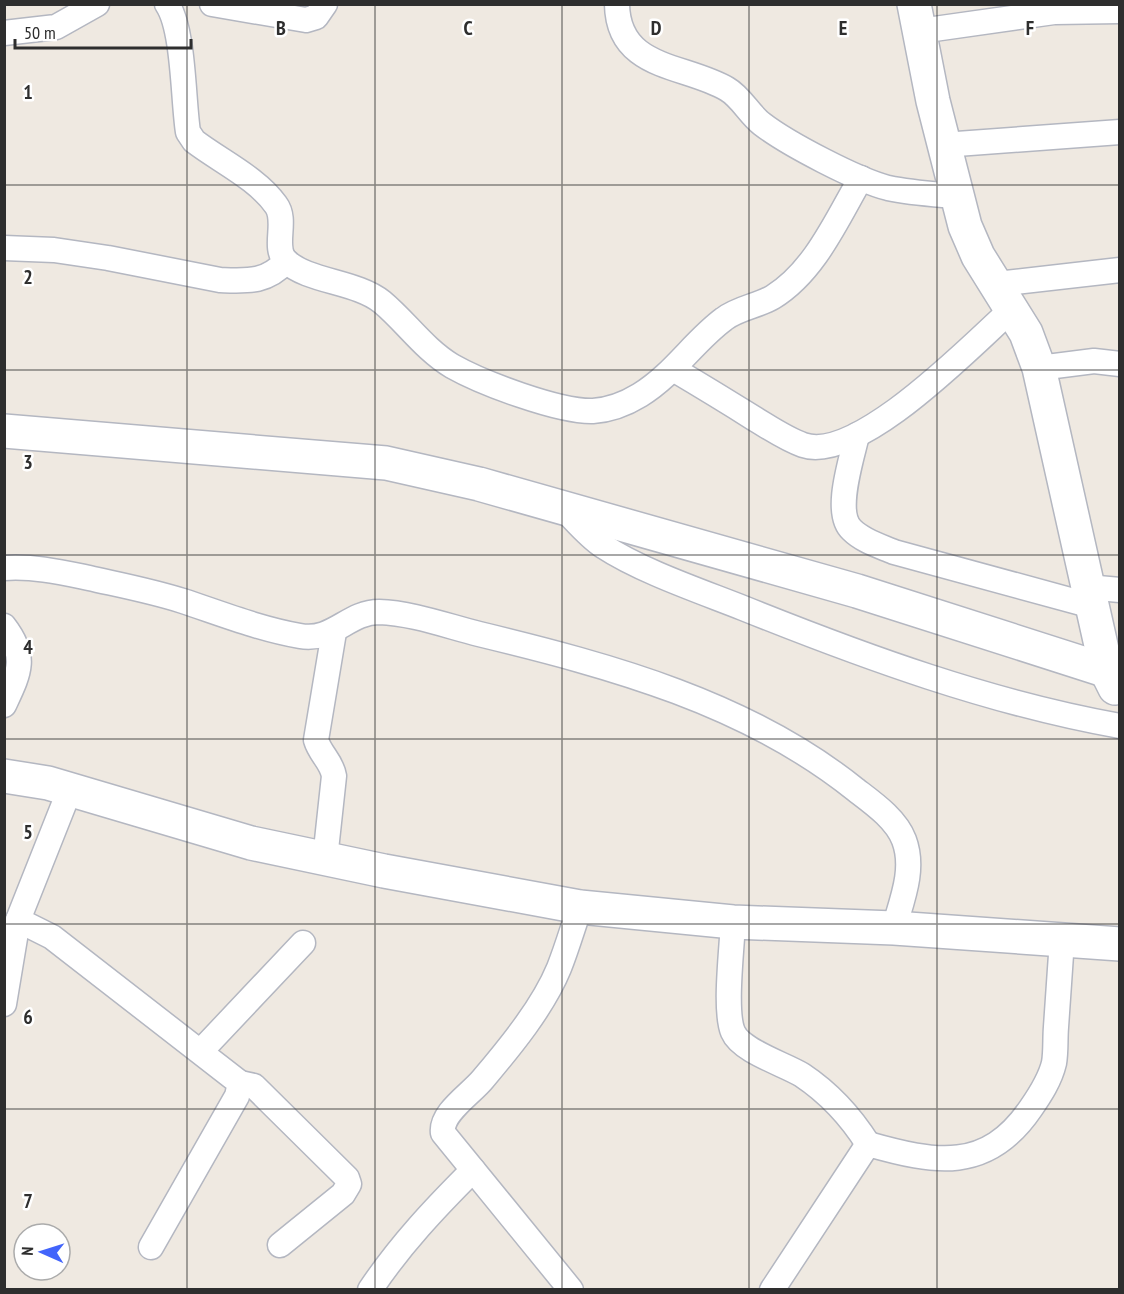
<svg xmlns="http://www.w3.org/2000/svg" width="1124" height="1294" viewBox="0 0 1124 1294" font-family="'PT Sans Narrow',sans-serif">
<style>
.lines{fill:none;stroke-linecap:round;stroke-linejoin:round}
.street-casing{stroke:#b4b7c1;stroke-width:27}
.secondary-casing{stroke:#b4b7c1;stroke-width:36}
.street{stroke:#fff;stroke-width:24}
.secondary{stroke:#fff;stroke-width:33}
.grid{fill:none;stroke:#2e2e2e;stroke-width:1.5;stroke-opacity:0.55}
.grid-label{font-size:20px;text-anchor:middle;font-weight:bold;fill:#2e2e2e;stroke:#fff;stroke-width:5;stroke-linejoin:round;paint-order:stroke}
</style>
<rect width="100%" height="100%" fill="#efe9e1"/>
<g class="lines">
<defs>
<g id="street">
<path d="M 167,4 C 184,29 183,100 188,132 L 194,141 C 220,161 257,178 276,205 C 288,221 272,248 286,261 C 308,282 356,281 382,302 C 406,322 424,349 452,366 C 482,383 559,412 593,411 C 609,410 627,403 640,395 C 674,374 694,341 724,319 C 738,308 758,306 773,297 C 815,271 837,219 861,178"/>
<polyline points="212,4 306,20 316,17 325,4"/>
<path d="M 617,4 C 618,70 684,64 727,89 C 741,97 749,114 762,124 C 788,144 857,180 888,188 C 911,193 933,194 956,196"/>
<polyline points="920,31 1054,12 1120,11"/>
<polyline points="4,33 56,27 97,4"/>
<polyline points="943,145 1120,132"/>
<path d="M 4,248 L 54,250 L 108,258 L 220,280 C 247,281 267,283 286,261"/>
<polyline points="997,284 1120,270"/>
<polyline points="1039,368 1094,361 1120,364"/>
<path d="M 673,369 C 700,385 728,402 755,419 C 770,428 786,439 803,445 C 858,464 973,344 1012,309"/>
<path d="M 857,435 C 852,458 833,513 852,530 C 863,541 880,546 894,552 L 1092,606"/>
<path d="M 563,508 C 576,521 588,536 603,546 C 641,571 700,591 743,608 C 865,657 991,703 1120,726"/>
<path d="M 4,568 C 34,566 60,572 89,578 C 120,585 152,591 183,601 C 222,614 260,629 300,636 C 333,642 348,612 379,612 C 412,613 447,626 479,634 C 611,666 748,703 856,790 C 873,803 896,819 904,840 C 915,869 902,900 894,928"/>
<polyline points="1087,587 1120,590"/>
<path d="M 4,626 C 28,657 19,673 4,705"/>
<path d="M 325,859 L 334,776 C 332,762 320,754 316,740 L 334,632"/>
<polyline points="18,920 52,937 240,1083 237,1096 151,1247"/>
<path d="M 733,922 C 732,948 724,1011 733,1032 C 741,1051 784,1064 802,1075 C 829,1093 851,1117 868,1144"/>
<polyline points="4,1004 18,920 70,789"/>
<polyline points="201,1051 303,943"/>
<polyline points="240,1083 254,1086 347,1178 349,1184 343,1194 280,1245"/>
<path d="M 370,1290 C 400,1245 435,1208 473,1170"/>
<path d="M 571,1290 L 443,1133 C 440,1113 471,1094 483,1079 C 510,1047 543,1007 559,968 C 567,948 573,927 580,907"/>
<path d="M 772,1290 L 868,1144 C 935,1163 987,1173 1031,1108 C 1040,1095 1050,1080 1054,1063 C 1056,1052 1055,1039 1056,1027 C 1058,998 1060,969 1062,940"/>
</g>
<g id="secondary">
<polyline points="914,4 933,101 965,226 978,256 1026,333 1039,368 1107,672 1115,688"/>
<polyline points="4,431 386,463 479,484 857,591 1120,675"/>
<polyline points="4,776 48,783 251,843 384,871 580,907 733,922 894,928 1120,944"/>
</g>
</defs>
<use href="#street" class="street-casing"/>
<use href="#secondary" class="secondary-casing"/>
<use href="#street" class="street"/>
<use href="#secondary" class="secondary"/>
</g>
<path class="grid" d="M 187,4 L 187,1290M 375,4 L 375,1290M 562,4 L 562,1290M 749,4 L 749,1290M 937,4 L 937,1290M 4,185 L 1120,185M 4,370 L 1120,370M 4,555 L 1120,555M 4,739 L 1120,739M 4,924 L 1120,924M 4,1109 L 1120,1109"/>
<g class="grid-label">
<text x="281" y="35">B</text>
<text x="468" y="35">C</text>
<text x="656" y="35">D</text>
<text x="843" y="35">E</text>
<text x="1030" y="35">F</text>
<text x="28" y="99">1</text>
<text x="28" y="284">2</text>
<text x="28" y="469">3</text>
<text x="28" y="654">4</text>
<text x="28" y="839">5</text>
<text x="28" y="1024">6</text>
<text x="28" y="1208">7</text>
</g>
<rect width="1124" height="1294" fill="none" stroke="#2e2e2e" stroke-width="12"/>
<g transform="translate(42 1252) rotate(273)"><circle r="28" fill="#ffffff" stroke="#ababab" stroke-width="1.5"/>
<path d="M0-4.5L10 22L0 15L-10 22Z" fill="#4264fb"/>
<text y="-9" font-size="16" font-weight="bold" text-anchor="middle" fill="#2e2e2e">N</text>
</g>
<path d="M15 39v9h176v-9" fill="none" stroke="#2e2e2e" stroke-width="3"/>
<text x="24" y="39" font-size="18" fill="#2e2e2e" stroke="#ffffff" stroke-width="4.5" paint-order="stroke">50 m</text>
</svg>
